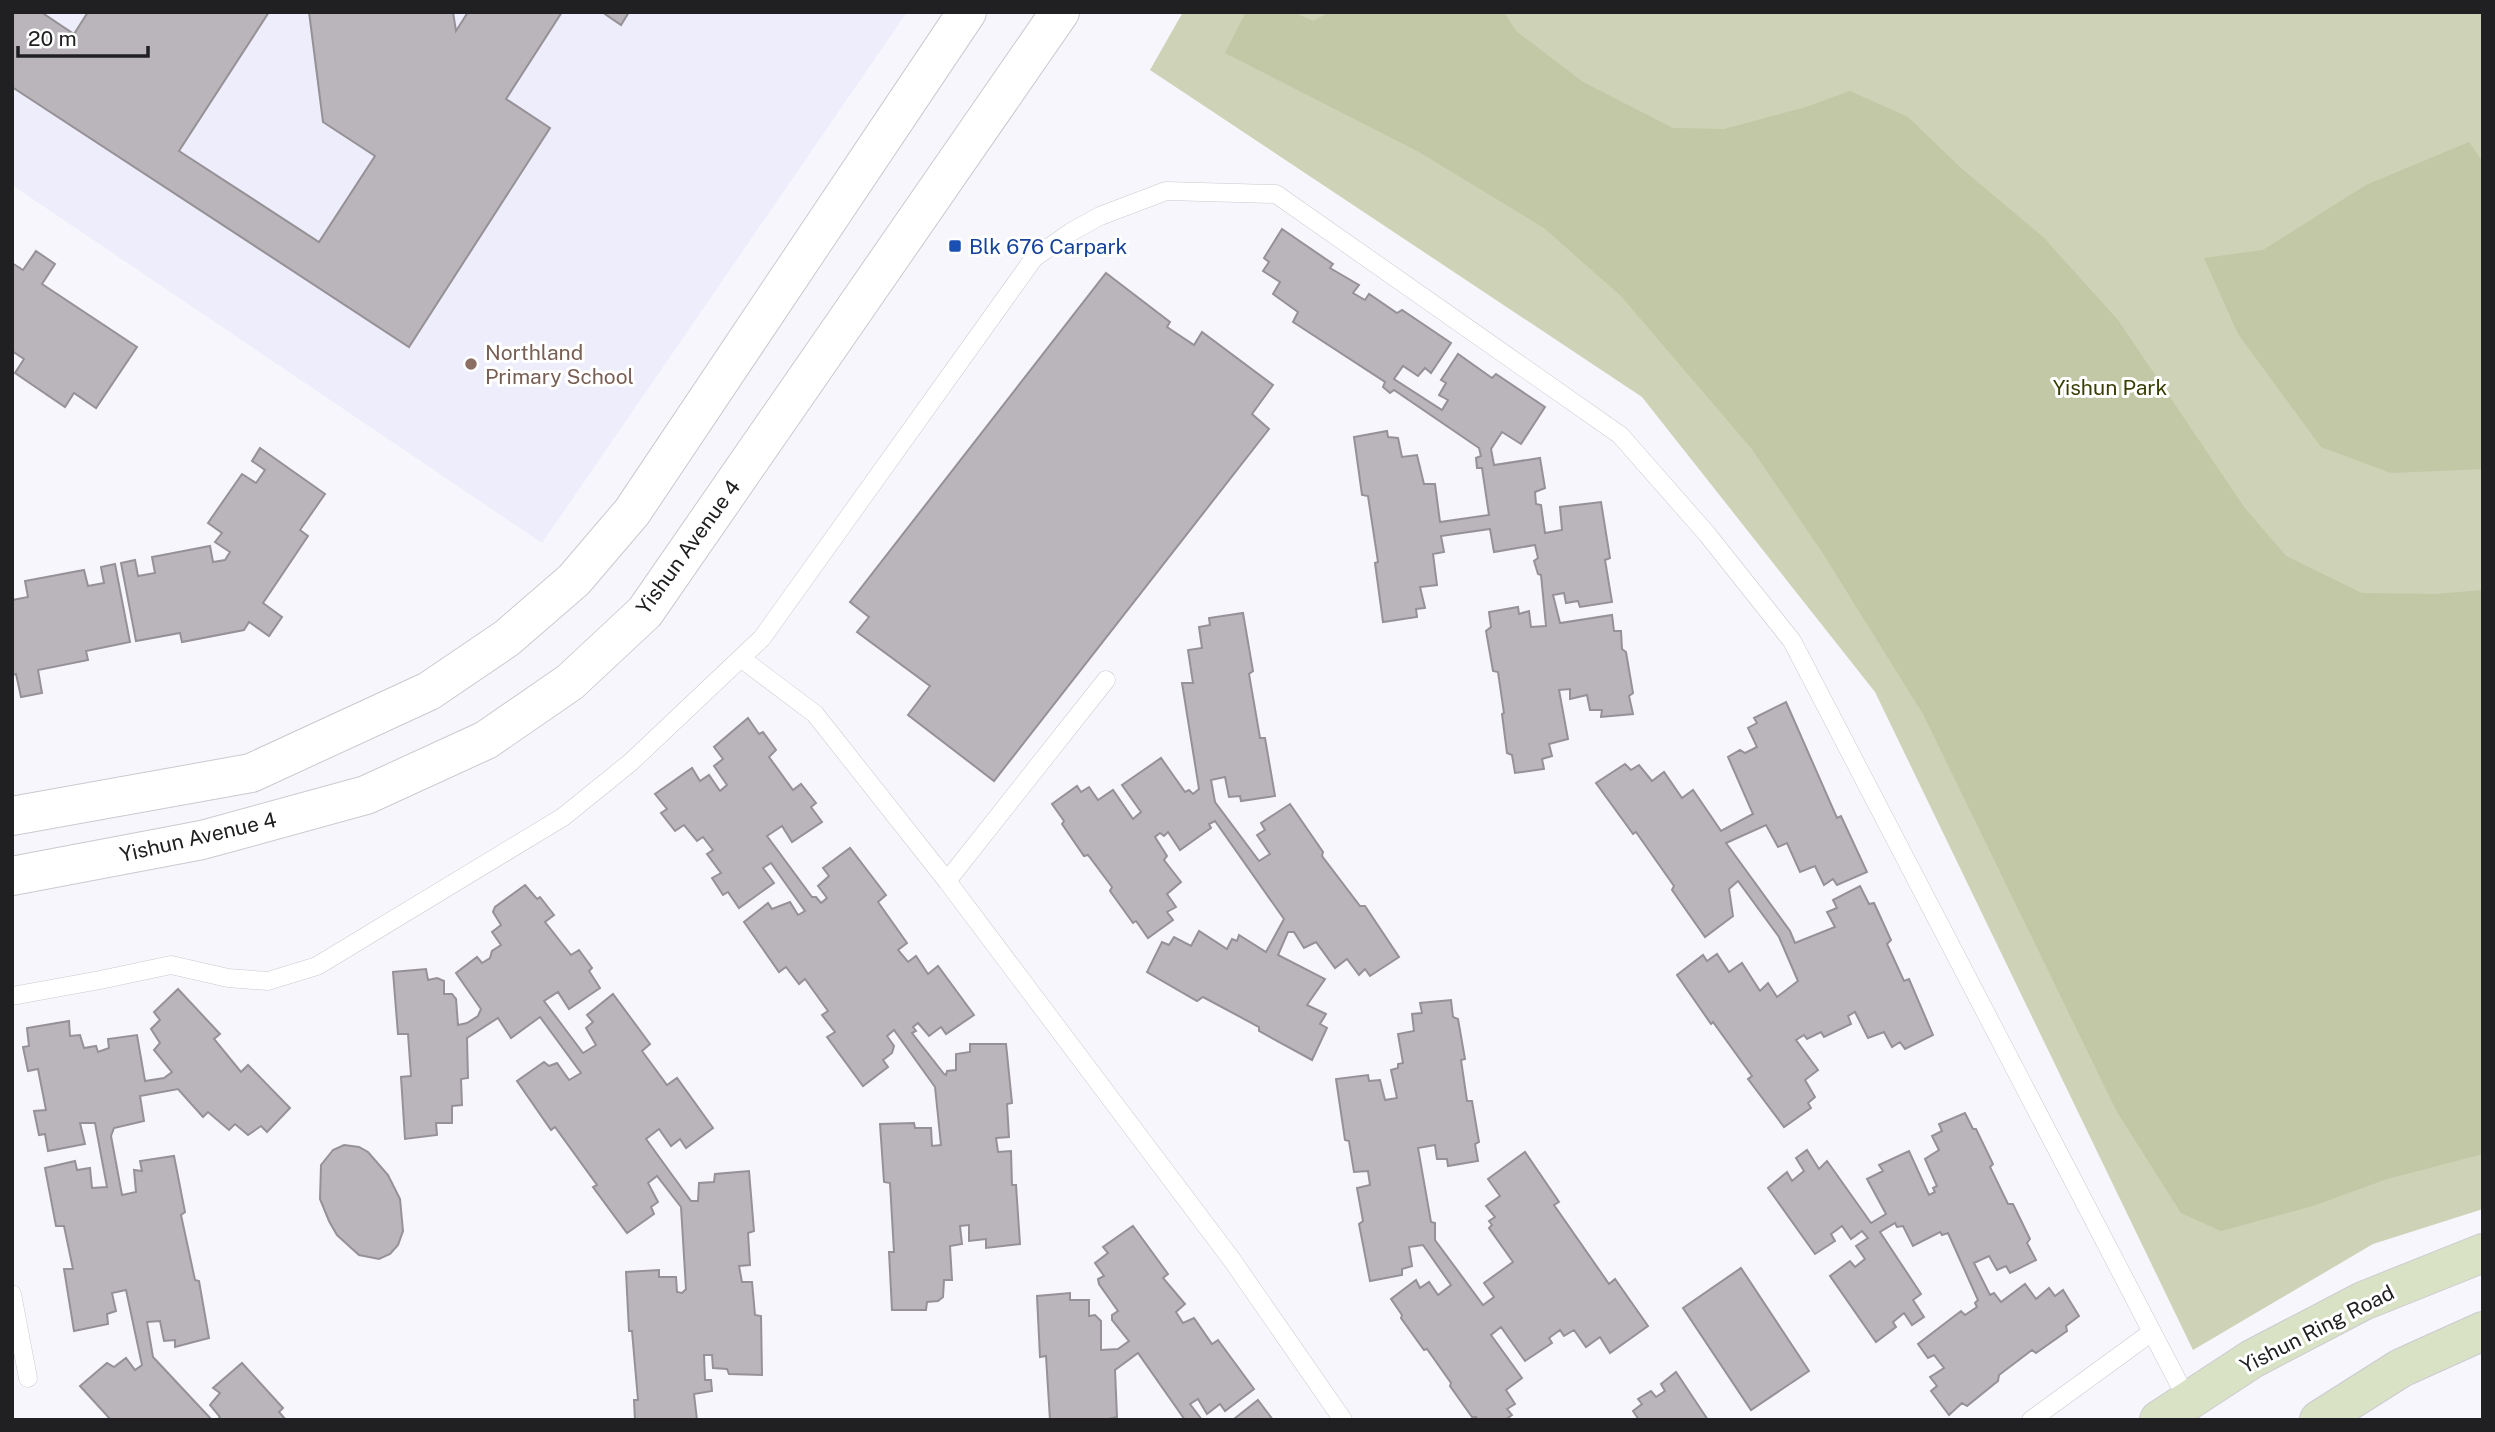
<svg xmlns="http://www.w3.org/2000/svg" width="2495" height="1432" viewBox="0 0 2495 1432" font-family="'Public Sans',sans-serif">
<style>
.built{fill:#ededfb}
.green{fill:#ced2b6}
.forest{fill:#c2c7a6}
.building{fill:#bab5ba;stroke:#969196;stroke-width:2}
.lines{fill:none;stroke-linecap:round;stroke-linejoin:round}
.service-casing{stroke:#cacad0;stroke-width:19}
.tertiary-casing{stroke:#cacad0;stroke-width:40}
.secondary-casing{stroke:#cacad0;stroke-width:40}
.service{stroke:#fff;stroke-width:18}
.tertiary{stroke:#fff;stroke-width:38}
.secondary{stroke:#dae2c6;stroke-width:38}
.transit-dot{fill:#1a4fb4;stroke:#fff;stroke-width:2.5}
.education-dot{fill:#8d6e63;stroke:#fff;stroke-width:2.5}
.labels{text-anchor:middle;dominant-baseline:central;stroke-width:6;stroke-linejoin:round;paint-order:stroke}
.transit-label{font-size:21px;fill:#164399;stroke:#fff;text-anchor:start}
.education-label{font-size:21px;fill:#785e54;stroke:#fff;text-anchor:start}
.park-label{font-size:21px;fill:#3a3e05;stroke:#fff}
.street-label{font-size:21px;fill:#202022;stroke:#fff}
</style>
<rect width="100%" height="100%" fill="#f6f6fc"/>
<polygon class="built" points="12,12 907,12 542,543 12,185"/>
<polygon class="green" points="1183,12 2483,12 2483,1209 2373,1244 2193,1350 1875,692 1642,397 1150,70"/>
<g class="forest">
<polygon points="1246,12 1293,12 1313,21 1330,12 1504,12 1516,31 1583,82 1673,128 1724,129 1806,107 1850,91 1908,117 1961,168 2043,237 2118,320 2244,507 2286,556 2362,593 2435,594 2483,590 2483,1154 2387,1179 2313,1206 2221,1231 2181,1213 2117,1112 1923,714 1822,552 1751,448 1621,296 1544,228 1419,152 1225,53"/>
<polygon points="2469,142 2483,162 2483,469 2391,473 2321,447 2238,334 2204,258 2263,250 2366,185"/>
</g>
<g class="building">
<polygon points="12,12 41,12 74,34 88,12 269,12 179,151 319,242 375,156 323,122 309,12 453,12 456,31 468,12 562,12 506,99 550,128 409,347 12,87"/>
<polygon points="602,12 629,12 621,25"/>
<polygon points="1282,229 1333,264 1330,268 1359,285 1353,293 1365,300 1369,294 1397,313 1402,310 1451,343 1431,373 1425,368 1418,376 1403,366 1394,379 1442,410 1448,400 1439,395 1446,383 1441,380 1458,354 1492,378 1496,374 1545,407 1521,444 1502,432 1491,449 1494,465 1540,458 1545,488 1535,492 1536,504 1541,505 1545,533 1562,530 1560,507 1601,502 1610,558 1605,560 1612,602 1580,607 1578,601 1566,603 1564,593 1553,595 1560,623 1612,615 1614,631 1621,631 1622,649 1626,652 1633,693 1629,696 1633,714 1601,717 1602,710 1590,710 1587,695 1570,699 1570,689 1559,690 1568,739 1549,744 1552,756 1542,759 1544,769 1515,773 1512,755 1507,753 1502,714 1504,713 1498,672 1493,671 1486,631 1491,627 1489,612 1518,607 1519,614 1529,611 1531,627 1546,626 1541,575 1538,574 1534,561 1538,558 1535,545 1494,552 1490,529 1441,536 1444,552 1433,554 1437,585 1420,587 1425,608 1416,609 1417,617 1383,622 1375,563 1378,562 1368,496 1362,495 1354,437 1387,431 1388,437 1398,438 1402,457 1417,455 1424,484 1435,484 1440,522 1489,515 1482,468 1477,468 1476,458 1481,456 1479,448 1394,390 1390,393 1383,387 1385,382 1293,322 1298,312 1273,294 1280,282 1263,271 1269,262 1264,258"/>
<polygon points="36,251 55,264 42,284 137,347 96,408 74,393 65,407 15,373 24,359 12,351 12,263 23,270"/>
<polygon points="1106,273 1170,322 1167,327 1194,345 1202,332 1273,385 1252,414 1269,429 994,781 908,715 930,686 857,632 869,617 850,602"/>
<polygon points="260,448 325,494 300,530 308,536 263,603 282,617 269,636 249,622 244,630 182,642 180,633 136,641 121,563 135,560 138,576 155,573 152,557 210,546 213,562 225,560 230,552 215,542 222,533 208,523 242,474 256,483 265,470 252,461"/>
<polygon points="115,564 130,642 86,651 88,660 38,670 42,693 21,697 16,674 12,675 12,600 28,597 25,581 84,570 88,586 104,583 101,567"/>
<polygon points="1243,613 1253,671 1249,674 1260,738 1265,738 1275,796 1241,801 1240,796 1229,797 1225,777 1211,780 1215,802 1259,861 1270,854 1257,835 1265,830 1261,823 1290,804 1323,852 1322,856 1360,906 1365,906 1399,957 1370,976 1365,969 1359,975 1347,959 1335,968 1316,942 1304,948 1294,932 1288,932 1278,955 1325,979 1307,1005 1326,1014 1320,1024 1327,1028 1312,1060 1259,1031 1259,1027 1203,997 1197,1001 1147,972 1162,942 1169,945 1174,937 1191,946 1199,931 1227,949 1232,939 1237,941 1239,935 1266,952 1284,919 1215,821 1209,824 1211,828 1180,850 1168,832 1164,836 1160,833 1155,837 1167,856 1164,860 1181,882 1167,894 1176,907 1167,912 1173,920 1148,938 1136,921 1133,923 1110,891 1112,887 1088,855 1084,856 1062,824 1064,821 1052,804 1077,786 1081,792 1089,787 1098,800 1113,790 1133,819 1141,812 1122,785 1161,758 1185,792 1189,790 1193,794 1199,789 1182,683 1193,683 1188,650 1202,648 1199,627 1210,625 1209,618"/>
<polygon points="1786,702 1837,818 1841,816 1867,872 1837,885 1833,879 1824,885 1815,866 1800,872 1787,843 1778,847 1766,825 1726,843 1790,931 1795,943 1835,927 1827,912 1837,908 1833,900 1860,886 1869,904 1874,903 1891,940 1887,944 1904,981 1909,979 1933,1035 1905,1049 1900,1042 1892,1047 1884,1032 1868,1038 1855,1012 1848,1016 1851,1024 1824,1037 1821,1032 1807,1039 1804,1035 1796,1040 1818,1070 1805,1080 1815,1097 1808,1103 1811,1108 1784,1127 1748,1079 1752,1076 1713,1022 1711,1024 1677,975 1703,955 1707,961 1717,954 1729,972 1742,963 1760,991 1768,983 1777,997 1798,981 1779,937 1738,881 1729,889 1733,916 1705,937 1672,890 1674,886 1636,832 1633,834 1596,783 1625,764 1631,770 1639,765 1652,781 1664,772 1682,798 1693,790 1721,831 1753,814 1728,757 1740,750 1745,753 1757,747 1748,728 1757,723 1754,718"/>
<polygon points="748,718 759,734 763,732 776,750 769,757 793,790 801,784 816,803 811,807 822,822 792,842 782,826 767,836 812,897 816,897 821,903 827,898 818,886 829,876 823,868 850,848 886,895 878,902 907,943 898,950 908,962 916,956 928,974 938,966 974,1015 946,1034 941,1027 929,1036 918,1023 913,1027 916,1031 912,1033 944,1074 946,1075 947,1071 956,1070 956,1054 970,1052 970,1044 1006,1044 1012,1103 1007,1104 1009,1137 996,1138 998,1152 1011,1151 1012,1185 1016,1185 1020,1244 986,1248 986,1239 969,1241 969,1225 960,1226 962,1244 950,1246 952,1280 944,1280 943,1297 938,1301 927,1302 926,1310 892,1310 889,1252 894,1252 890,1183 884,1182 880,1124 914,1123 915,1128 931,1128 932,1146 941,1145 935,1087 894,1030 887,1036 894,1046 892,1053 883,1060 888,1067 863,1086 827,1037 835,1032 822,1015 828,1011 805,979 799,984 786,967 779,972 744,922 768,903 772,909 790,902 798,915 805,911 771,863 763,868 774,883 739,908 728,892 723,895 712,878 721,873 707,854 713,850 703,837 697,841 684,825 675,831 661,813 667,809 655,794 692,768 700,781 709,775 720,791 727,785 714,766 723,759 714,747"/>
<polygon points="525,885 537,899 540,897 554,915 545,922 571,955 579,950 592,968 589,971 600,988 569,1009 558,992 544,1001 583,1053 596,1045 586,1028 593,1022 587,1015 613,994 650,1044 642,1051 667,1085 677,1078 713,1128 686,1148 680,1139 671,1146 659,1129 646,1139 691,1201 698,1201 699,1183 714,1182 715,1174 749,1171 754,1231 748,1233 750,1265 739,1266 742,1282 752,1282 755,1315 761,1316 762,1375 729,1374 727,1369 713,1368 712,1355 704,1355 705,1380 711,1380 712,1391 694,1394 697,1420 635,1420 634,1400 638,1400 632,1331 629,1331 626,1272 659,1270 659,1277 676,1277 677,1292 682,1293 686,1289 681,1207 657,1176 648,1183 658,1202 651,1207 654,1214 627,1233 593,1187 597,1185 555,1127 551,1130 517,1081 544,1062 549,1066 557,1063 569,1080 581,1073 540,1017 511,1038 498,1018 467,1038 468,1078 461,1079 462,1105 452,1106 452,1123 436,1123 437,1135 405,1139 401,1077 411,1076 408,1034 398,1034 393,972 426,969 428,980 437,978 444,981 444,994 452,994 456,999 458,1025 467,1023 478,1016 481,1009 456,973 477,957 482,963 490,958 492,951 501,945 492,932 501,925 493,912 495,907"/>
<polygon points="178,989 220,1034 214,1039 241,1072 248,1065 290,1108 267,1132 261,1126 248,1135 235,1124 229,1130 208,1112 203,1117 178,1089 140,1096 144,1121 114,1128 111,1136 122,1195 136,1192 134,1170 142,1171 140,1161 174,1156 185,1212 181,1215 195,1280 199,1281 209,1338 175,1347 175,1340 164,1341 160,1321 147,1322 153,1357 212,1420 111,1420 80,1386 107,1363 114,1367 126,1358 135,1370 142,1365 126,1290 112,1293 116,1311 107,1314 108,1324 74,1331 64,1269 73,1269 64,1226 56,1226 45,1168 75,1161 77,1170 90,1168 92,1188 107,1187 95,1123 80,1123 85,1144 48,1151 45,1134 39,1135 34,1111 46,1110 38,1069 28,1071 23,1047 29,1046 27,1028 69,1021 70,1036 80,1035 84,1048 96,1046 98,1052 109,1048 108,1039 137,1035 145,1081 164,1078 172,1072 154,1050 160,1043 151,1029 160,1020 154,1012"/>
<polygon points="1451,1000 1453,1017 1458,1019 1465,1059 1461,1060 1467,1101 1472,1101 1479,1142 1475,1144 1478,1161 1448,1166 1447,1159 1437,1159 1435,1145 1418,1148 1431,1222 1435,1223 1435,1240 1483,1305 1494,1297 1484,1283 1513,1262 1489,1228 1492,1225 1489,1221 1495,1217 1486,1206 1500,1196 1488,1179 1525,1152 1559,1202 1554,1205 1609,1284 1615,1279 1648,1326 1610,1353 1600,1337 1586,1347 1574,1330 1564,1336 1560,1330 1549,1338 1552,1343 1525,1361 1501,1327 1491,1335 1522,1378 1506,1390 1515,1404 1507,1409 1512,1415 1505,1420 1478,1420 1476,1417 1472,1417 1450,1386 1451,1383 1427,1349 1424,1350 1401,1318 1402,1315 1391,1299 1416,1280 1420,1288 1429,1282 1438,1295 1451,1285 1423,1245 1409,1247 1412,1266 1402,1269 1402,1275 1370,1281 1359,1224 1363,1221 1357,1188 1370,1185 1368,1171 1354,1172 1349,1141 1345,1140 1336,1079 1368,1075 1369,1081 1380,1080 1385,1100 1397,1098 1391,1070 1398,1068 1398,1064 1403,1063 1398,1034 1414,1031 1412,1014 1422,1013 1420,1003"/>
<polygon points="1965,1113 1973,1129 1976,1129 1993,1164 1990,1167 2008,1204 2013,1204 2030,1239 2027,1243 2036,1260 2010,1273 2006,1266 1997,1270 1989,1256 1974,1263 1990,1295 1994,1293 2001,1302 2025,1284 2036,1299 2049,1288 2055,1296 2063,1290 2079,1316 2066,1326 2067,1331 2036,1353 2032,1350 1999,1375 1998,1381 1967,1406 1962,1403 1949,1415 1931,1391 1937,1386 1930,1377 1944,1368 1934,1355 1928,1358 1918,1344 1961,1311 1965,1315 1977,1307 1975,1303 1978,1300 1948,1233 1942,1235 1940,1232 1913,1246 1903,1226 1897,1227 1895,1223 1880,1232 1921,1294 1913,1300 1924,1317 1912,1325 1904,1313 1893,1322 1896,1327 1876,1342 1830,1276 1850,1261 1855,1267 1865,1259 1856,1246 1868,1238 1862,1231 1851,1239 1842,1226 1831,1234 1835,1241 1815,1254 1768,1188 1787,1172 1792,1181 1804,1171 1796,1158 1807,1150 1819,1169 1827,1161 1871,1223 1886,1214 1867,1179 1883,1171 1879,1165 1909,1151 1929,1195 1935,1192 1933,1188 1937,1186 1925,1159 1939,1150 1932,1136 1942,1131 1939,1124"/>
<polygon points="344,1145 359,1147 368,1152 388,1175 400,1199 403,1231 398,1245 390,1254 379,1259 359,1255 337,1235 329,1221 320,1199 321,1165 333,1150"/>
<polygon points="1133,1226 1168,1274 1163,1278 1185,1304 1176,1312 1183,1323 1194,1318 1212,1344 1218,1340 1254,1389 1225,1411 1220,1404 1207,1414 1198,1399 1190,1404 1202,1420 1185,1420 1138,1353 1115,1370 1117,1417 1105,1420 1050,1420 1046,1356 1040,1357 1037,1296 1070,1293 1070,1300 1089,1300 1089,1316 1095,1315 1101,1321 1101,1350 1118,1349 1129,1341 1112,1320 1112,1315 1118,1311 1099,1284 1098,1279 1104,1276 1095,1263 1108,1253 1103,1247"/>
<polygon points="1741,1268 1809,1371 1751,1410 1683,1308"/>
<polygon points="242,1363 283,1408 279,1412 286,1420 217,1420 220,1417 210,1405 220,1393 213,1388"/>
<polygon points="1676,1372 1708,1420 1639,1420 1633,1411 1642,1404 1638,1399 1651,1391 1656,1397 1665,1391 1661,1384"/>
<polygon points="1258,1400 1273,1420 1234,1420 1234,1419"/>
</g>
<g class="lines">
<defs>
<g id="service">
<polyline points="742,659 815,714 947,881 1232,1260 1343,1420"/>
<polyline points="947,881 1106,680"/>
<polyline points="12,996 100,980 171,965 228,978 268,981 317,966 563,817 631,762 762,638 1034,258 1071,232 1100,216 1166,191 1276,194 1620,435 1707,534 1792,641 2188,1401"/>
<polyline points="12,1294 28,1378"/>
<polyline points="2031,1420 2152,1332"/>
</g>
<g id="tertiary">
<polyline points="12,816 251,773 429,691 507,638 574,580 632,512 967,12"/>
<polyline points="12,876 202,840 366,795 486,740 570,682 645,612 1060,12"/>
</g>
<g id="secondary">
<polyline points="2159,1420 2252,1359 2363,1301 2483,1253"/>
<polyline points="2319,1420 2401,1368 2483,1331"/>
</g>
</defs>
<use href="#service" class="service-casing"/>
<use href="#tertiary" class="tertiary-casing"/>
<use href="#secondary" class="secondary-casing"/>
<use href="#service" class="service"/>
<use href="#tertiary" class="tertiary"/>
<use href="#secondary" class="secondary"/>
</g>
<rect class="transit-dot" x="948" y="239" width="14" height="14" rx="3.5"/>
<circle class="education-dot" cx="471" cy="364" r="7"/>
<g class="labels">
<g class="transit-label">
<text x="969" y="246">Blk 676 Carpark</text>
</g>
<g class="education-label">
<text x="485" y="352">Northland<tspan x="485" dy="24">Primary School</tspan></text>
</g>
<g class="park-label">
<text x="2110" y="387">Yishun Park</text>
</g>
<g class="street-label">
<text transform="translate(688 547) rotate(-54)">Yishun Avenue 4</text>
<text transform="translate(198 837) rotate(-13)">Yishun Avenue 4</text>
<text transform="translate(2317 1329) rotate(-27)">Yishun Ring Road</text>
</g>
</g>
<rect width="2495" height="1432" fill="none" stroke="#202022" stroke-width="28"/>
<path d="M18 46v10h130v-10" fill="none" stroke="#202022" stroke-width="3.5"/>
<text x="28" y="46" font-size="21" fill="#202022" stroke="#ffffff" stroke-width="5" paint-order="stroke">20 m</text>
</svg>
